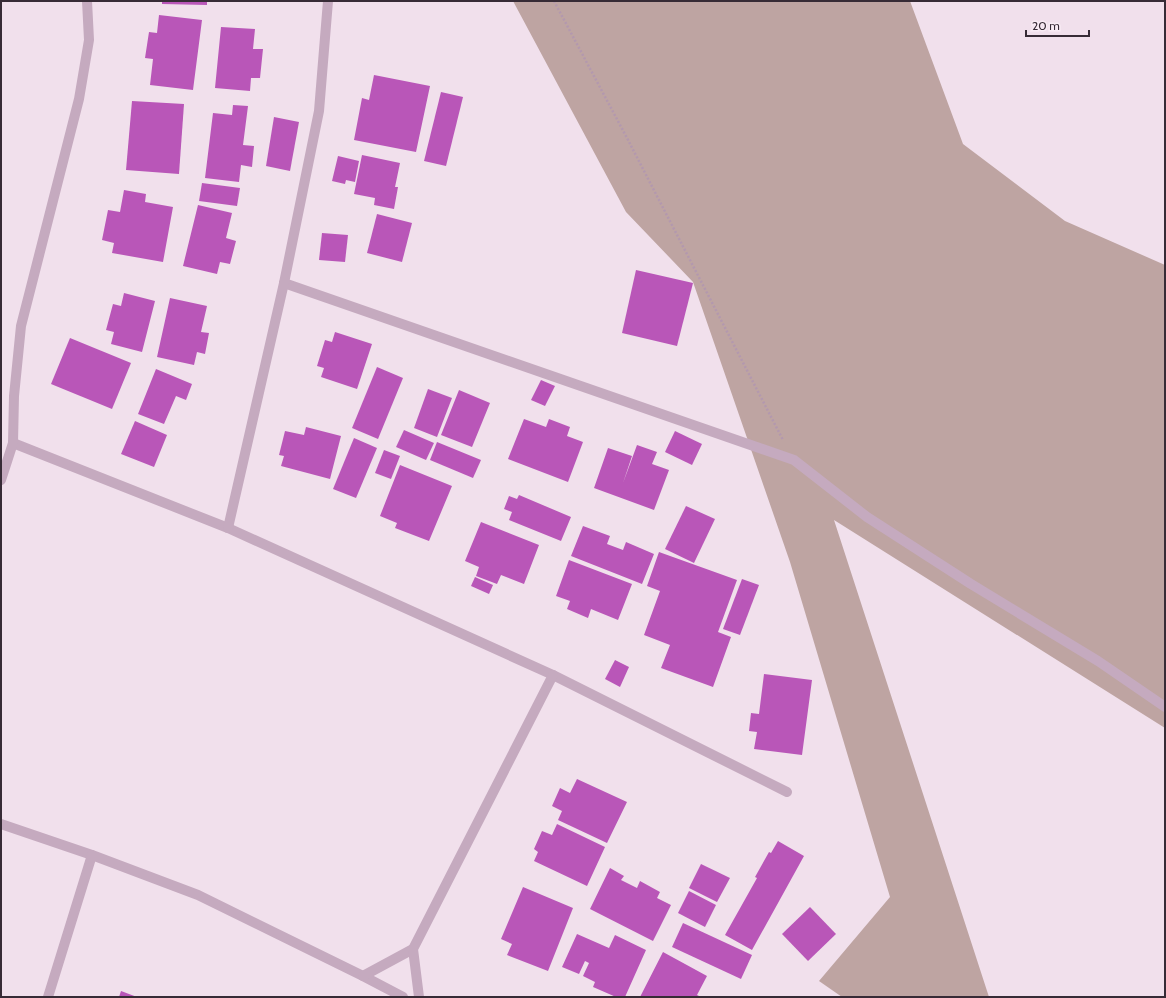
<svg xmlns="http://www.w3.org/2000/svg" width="1166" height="998" viewBox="0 0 1166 998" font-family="Cabin,sans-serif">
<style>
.green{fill:#bea4a2}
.building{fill:#b956b8}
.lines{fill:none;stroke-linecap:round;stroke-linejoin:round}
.path{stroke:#b398ae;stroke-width:2.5;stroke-dasharray:2 2;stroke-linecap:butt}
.minor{stroke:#c5aabf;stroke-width:10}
</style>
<rect width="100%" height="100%" fill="#f1e0ec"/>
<polygon class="green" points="513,1 910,1 963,144 1065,221 1165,265 1165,728 834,520 989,997 842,997 819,981 890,897 790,562 693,282 626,212"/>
<g class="building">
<polygon points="162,1 207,1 207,5 162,4"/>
<polygon points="159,15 202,20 193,90 150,85 153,59 145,58 149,32 157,33"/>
<polygon points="221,27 255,29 253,49 263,49 260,78 251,78 250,91 215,88"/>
<polygon points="374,75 430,86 416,152 354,140 362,98 369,100"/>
<polygon points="441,92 463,97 446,166 424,161"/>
<polygon points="132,101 184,104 179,174 126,170"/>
<polygon points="233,105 248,106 243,145 254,146 252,167 241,165 239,182 205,178 213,113 232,115"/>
<polygon points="274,117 299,122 290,171 266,166"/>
<polygon points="362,155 400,163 395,187 398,187 394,209 374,205 375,198 354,194"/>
<polygon points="338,156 359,161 355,182 346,180 345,184 332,181"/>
<polygon points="202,183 240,188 237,206 199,201"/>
<polygon points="124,190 146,194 145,202 173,207 163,262 112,253 114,243 102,240 108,210 120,212"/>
<polygon points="198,205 232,213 226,238 236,241 230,264 220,262 217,274 183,266"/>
<polygon points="377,214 412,223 402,262 367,253"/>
<polygon points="322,233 348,235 345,262 319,260"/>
<polygon points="636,270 693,283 677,346 622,333"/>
<polygon points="124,293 155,301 142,352 111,344 114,332 106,330 113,304 121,306"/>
<polygon points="170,298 207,306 201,332 209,333 205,354 197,352 194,365 157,357"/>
<polygon points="335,332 372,344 357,389 321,377 324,368 317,366 325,340 332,342"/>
<polygon points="70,338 131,363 112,409 51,384"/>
<polygon points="377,367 403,378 378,439 352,428"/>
<polygon points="156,369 192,384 186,400 176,396 164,424 138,414"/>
<polygon points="541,380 555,386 545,406 531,400"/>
<polygon points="428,389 452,398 437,437 414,428"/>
<polygon points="459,390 490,403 472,447 441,435"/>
<polygon points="524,419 546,427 549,419 570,427 567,436 583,442 568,482 508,459"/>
<polygon points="135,421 167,435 154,467 121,454"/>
<polygon points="306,427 341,436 330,479 281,466 284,456 279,455 285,431 304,435"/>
<polygon points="404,430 434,443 426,460 396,447"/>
<polygon points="675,431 702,444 692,465 665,452"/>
<polygon points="354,438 377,448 356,498 333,489"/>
<polygon points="437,442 481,460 473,478 430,460"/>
<polygon points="637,445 657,452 652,464 669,470 654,510 594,488 608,448 632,456 623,483"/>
<polygon points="384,450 400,456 391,479 375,473"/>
<polygon points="400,465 452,486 429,541 395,528 397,523 380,516"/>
<polygon points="519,495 571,517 561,541 509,520 512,512 504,509 509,496 517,499"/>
<polygon points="686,506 715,519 694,563 665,549"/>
<polygon points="481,522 539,545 524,584 501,575 497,584 476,576 479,567 465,561"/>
<polygon points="583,526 610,536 607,544 623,550 626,542 654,554 642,584 571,556"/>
<polygon points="659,552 737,580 718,632 731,637 713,687 661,668 670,645 644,635 660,591 647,586"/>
<polygon points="569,560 632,584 618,620 591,609 588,618 567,609 570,601 556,596"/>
<polygon points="475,577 493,585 489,594 471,586"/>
<polygon points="742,579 759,585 740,635 723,629"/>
<polygon points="615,660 629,667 620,687 605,679"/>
<polygon points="764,674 812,680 802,755 754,749 757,732 749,731 751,713 759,714"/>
<polygon points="577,779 627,802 607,843 558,820 562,811 552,806 560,788 570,793"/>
<polygon points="557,824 605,847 587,886 534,861 538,852 534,849 542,831 552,835"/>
<polygon points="778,841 804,856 752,950 725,935 757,878 755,877 769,852 771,853"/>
<polygon points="701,864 730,878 717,902 689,888"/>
<polygon points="610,868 624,876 621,880 637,888 640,881 660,892 657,898 671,905 653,941 590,909"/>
<polygon points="523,887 573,908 548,971 507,955 512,944 501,939"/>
<polygon points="689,891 716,905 705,927 678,913"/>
<polygon points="810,907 836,934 808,961 782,934"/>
<polygon points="683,923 752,955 741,979 672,947"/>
<polygon points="577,934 609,948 615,935 646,950 625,997 616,997 593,987 595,982 583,976 589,963 585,961 579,974 562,967"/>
<polygon points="663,952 707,976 697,995 701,997 640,997"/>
<polygon points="121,991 137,997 119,997"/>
</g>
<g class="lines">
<polyline class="path" points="554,1 627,138 783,440"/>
<g class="minor">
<polyline points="284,283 794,460 867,517 971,584 1098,661 1165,707"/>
<polyline points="13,443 228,528 553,675 787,792"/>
<polyline points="1,480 13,443 14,396 21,326 79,99 89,40 87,1"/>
<polyline points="228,528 284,283 319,111 328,1"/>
<polyline points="1,824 92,855 198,895 363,976 403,997"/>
<polyline points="363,976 413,949"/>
<polyline points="48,997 92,855"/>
<polyline points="419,997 413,949 553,675"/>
</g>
</g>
<rect width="1166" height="998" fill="none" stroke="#372b36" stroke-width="4"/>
<path d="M1026 30v6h63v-6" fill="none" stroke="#372b36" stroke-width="2"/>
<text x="1032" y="30" font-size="12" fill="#372b36" stroke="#f9ecf5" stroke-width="3" paint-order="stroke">20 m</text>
</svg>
